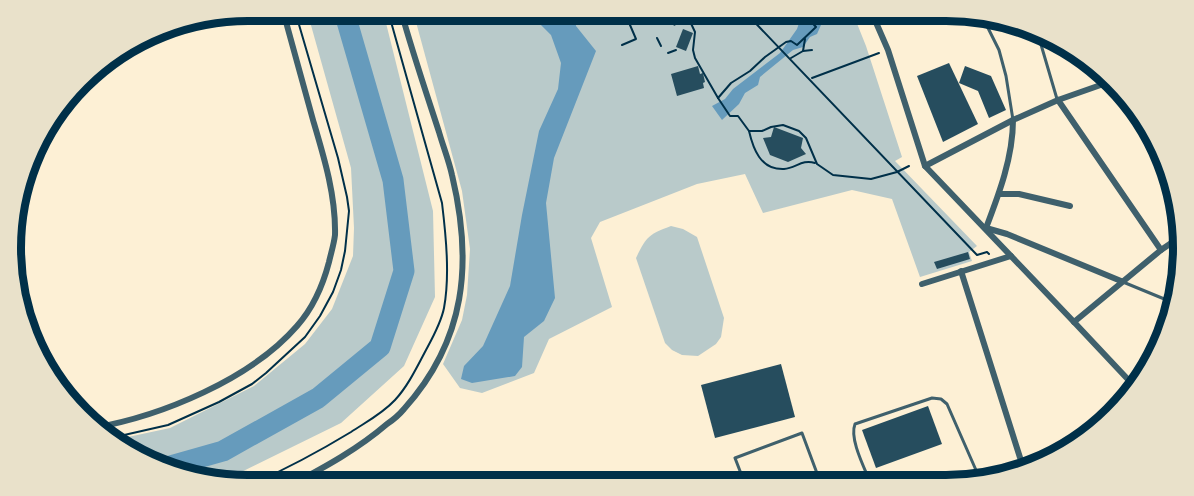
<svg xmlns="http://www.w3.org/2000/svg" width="1194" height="496" viewBox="0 0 1194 496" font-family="Jost,sans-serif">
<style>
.green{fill:#b9caca}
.water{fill:#669bbc}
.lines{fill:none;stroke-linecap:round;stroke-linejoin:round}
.stream{stroke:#669bbc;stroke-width:4}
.river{stroke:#669bbc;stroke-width:21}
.building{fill:#264d5e}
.path{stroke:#003049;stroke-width:2}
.service{stroke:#3f606c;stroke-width:3}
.minor{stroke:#3f606c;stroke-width:6}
.primary{stroke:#003049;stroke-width:10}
.rim{fill:none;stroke:#003049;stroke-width:8}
</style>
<rect width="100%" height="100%" fill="#fdf0d5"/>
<g class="green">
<polygon points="307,11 383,11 433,211 435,297 404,366 341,423 223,481 171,473 114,440 170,428 254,386 305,344 332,309 353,256 354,228 351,168"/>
<polygon points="413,11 852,11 866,46 902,157 895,161 977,246 969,252 972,261 920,277 892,199 852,190 763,213 745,174 697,184 600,222 591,238 612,307 549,339 534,373 482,393 460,388 443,364 462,320 467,295 470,249 462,191"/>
<path d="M 671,226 L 683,229 L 697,237 L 724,318 L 721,337 L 716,344 L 698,356 L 682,355 L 672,350 L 665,343 L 636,258 C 646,237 649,234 671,226 Z"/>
</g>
<g class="water">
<polygon points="412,11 575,11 576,26 596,51 554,158 546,203 555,298 544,321 524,337 522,367 515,376 472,383 461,379 464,366 483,346 510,286 522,215 539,131 558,89 561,63 551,35 537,21 418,18 412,14"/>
<polygon points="797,11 808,11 821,25 817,34 810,37 803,47 793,50 760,77 758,85 745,93 739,104 722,120 712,106 725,99 733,89 780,53 797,29 801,17"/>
</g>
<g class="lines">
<polyline class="stream" points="345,15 366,15"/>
<polyline class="river" points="163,468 223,451 318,398 380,347 404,271 393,180 344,11"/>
</g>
<g class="building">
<polygon points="666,11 676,11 682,22 674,26"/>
<polygon points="683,29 693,33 686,51 676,47"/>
<polygon points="949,63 978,124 943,142 917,76"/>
<polygon points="698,66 700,74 703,73 705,82 703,83 704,88 677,96 671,74"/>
<polygon points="965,66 991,76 1006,110 989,118 978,91 959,83"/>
<polygon points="774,127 803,138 801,148 806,154 788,162 770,155 763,138 771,137"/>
<polygon points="968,252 970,259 937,269 934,262"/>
<polygon points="781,364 795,417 715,438 701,385"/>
<polygon points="928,406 942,444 876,468 862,430"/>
</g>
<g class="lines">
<g class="path">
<polyline points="685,11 688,17"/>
<polyline points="698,11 688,17 695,32 693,50 695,58 718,98 730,116 738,116 749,131 762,131 771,127 783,125 799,131 806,138 817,164 833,175 871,179 897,172 909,166"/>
<polyline points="744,11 977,255 987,252 989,254"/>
<polyline points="657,38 661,46"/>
<polyline points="622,45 636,39 624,11 625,11"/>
<polyline points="803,51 805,39"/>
<polyline points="668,53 676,50"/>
<polyline points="791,58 803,51 812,50"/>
<polyline points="812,78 879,53"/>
<polyline points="718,98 731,83 750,71 765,57 786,42 791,41 797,45 816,27 802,11"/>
<path d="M 749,131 C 753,148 760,170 784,169 C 796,168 802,159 815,163"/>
<polyline points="111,438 168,425 219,402 252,384 266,373 305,337 320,316 333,292 341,270 345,251 349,211 347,197 338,158 295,11"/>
<path d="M 250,485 C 284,470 318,452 351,432 C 366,422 382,414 395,400 C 408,386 417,367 426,350 C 433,337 441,323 444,308 C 450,276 446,236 442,203 L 388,11"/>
</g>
<g class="service">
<polyline points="982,16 999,50 1006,76 1013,120"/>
<polyline points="1037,31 1057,99"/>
<polyline points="1123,282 1174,303"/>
<polyline points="745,484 735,458 802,433 821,484"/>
<path d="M 871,484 C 865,469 849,439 855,424 L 932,398 L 941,399 L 947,404 L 979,477"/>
</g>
<g class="minor">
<polyline points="871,11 888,50 925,166 1074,322 1136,388"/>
<polyline points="1058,100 1161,250"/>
<path d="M 1013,120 C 1013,157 999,194 986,228 L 1007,234 L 1121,281"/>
<polyline points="925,166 1013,120 1058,100 1112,81"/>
<polyline points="999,194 1019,194 1070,206"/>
<polyline points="961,271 1023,467"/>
<polyline points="922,284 1011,256"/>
<polyline points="1074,322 1161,250 1183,235"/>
<path d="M 93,428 C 162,416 251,379 297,326 C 313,308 323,285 329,262 C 331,253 334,244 335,235 C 336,196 324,157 313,120 C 303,83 293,47 283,11"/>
<path d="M 291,485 C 325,467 358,449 387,424 C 393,420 399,415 404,409 C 466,340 473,263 452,175 C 449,161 443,146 439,132 C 426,92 412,51 401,11"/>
</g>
<polyline class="primary" points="965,483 1022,467 1037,458 1066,449"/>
</g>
<path d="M0 0H1194V496H0ZM248 21H946A227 227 0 0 1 1173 248V248A227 227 0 0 1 946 475H248A227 227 0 0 1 21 248V248A227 227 0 0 1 248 21Z" fill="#e9e1ca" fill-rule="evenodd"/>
<path class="rim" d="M248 21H946A227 227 0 0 1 1173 248V248A227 227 0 0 1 946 475H248A227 227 0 0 1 21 248V248A227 227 0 0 1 248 21Z"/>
</svg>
